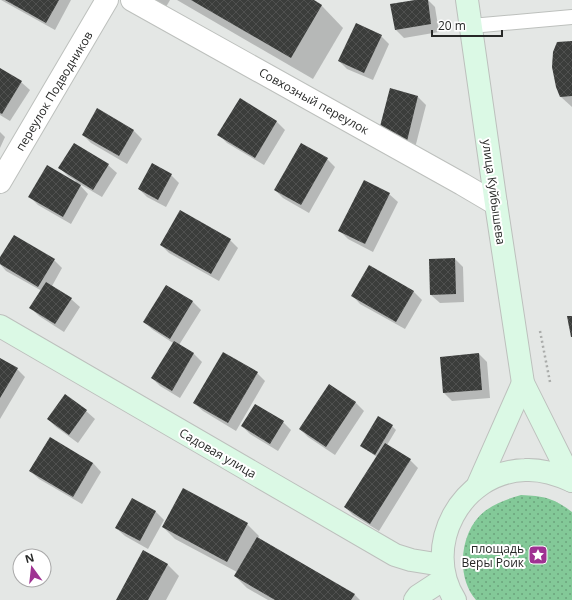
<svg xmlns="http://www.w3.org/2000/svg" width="572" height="600" viewBox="0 0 572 600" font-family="'Open Sans',sans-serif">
  <defs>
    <pattern id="grass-dots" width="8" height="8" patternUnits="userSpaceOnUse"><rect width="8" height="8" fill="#83c998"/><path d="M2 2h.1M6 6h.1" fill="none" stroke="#6ba37c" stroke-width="1.8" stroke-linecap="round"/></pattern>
    <pattern id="building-cross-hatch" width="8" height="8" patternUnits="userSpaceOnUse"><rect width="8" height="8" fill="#3b3d3b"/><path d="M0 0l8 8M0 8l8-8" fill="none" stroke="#4f504f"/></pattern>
  </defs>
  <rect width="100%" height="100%" fill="#e4e7e5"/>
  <path fill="url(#grass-dots)" d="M521 495C544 496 554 498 572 512V600H476C455 576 460 530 485 511 497 502 508 499 521 495Z"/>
  <g fill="#0003">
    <path d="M1 0H71L55 30Z"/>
    <path d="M154 0H170L166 7Z"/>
    <path d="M177 0H312L322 6 343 28 313 79Z"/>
    <path d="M421 0H428L435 7 439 32 404 38 396 30Z"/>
    <path d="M381 36 389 44 373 80 347 69 339 61Z"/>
    <path d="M572 42V107L561 97Z"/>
    <path d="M0 69 21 82 30 90 10 121 0 115Z"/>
    <path d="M391 90 418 97 426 105 415 148 388 142Z"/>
    <path d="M240 100 277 122 285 130 264 165 227 143 219 135Z"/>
    <path d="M98 110 134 131 142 139 127 164 91 143 83 135Z"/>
    <path d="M0 132 5 137 0 148Z"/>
    <path d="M327 159 335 167 309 213 283 198 275 190Z"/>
    <path d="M108 165 117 173 102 197 78 183 88 194 71 224 38 205 30 197 75 182 76 181 68 176 60 168Z"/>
    <path d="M171 175 179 183 166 207 147 197 139 189Z"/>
    <path d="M389 194 398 202 373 252 348 239 340 231Z"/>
    <path d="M230 240 238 248 219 281 169 253 161 245Z"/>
    <path d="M0 259 54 260 62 268 52 286 71 299 80 307 64 332 39 316 31 308 42 291 6 271 0 264Z"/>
    <path d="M455 259 463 267 464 302 440 303 431 295Z"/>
    <path d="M369 266 414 292 422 300 405 329 360 304 352 295Z"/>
    <path d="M166 286 193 302 201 310 179 345 194 354 202 362 180 398 160 386 152 378 173 343 153 330 144 322Z"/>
    <path d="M479 354 487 362 490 398 452 401 444 393Z"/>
    <path d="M0 361 17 369 25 377 0 419Z"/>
    <path d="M257 373 265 381 236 431 203 411 194 403Z"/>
    <path d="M329 385 356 403 364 411 335 455 308 437 300 429Z"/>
    <path d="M65 396 86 411 95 419 78 443 56 427 48 419Z"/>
    <path d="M283 422 291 430 278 451 250 434 242 426Z"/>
    <path d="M392 426 396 430 387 445 410 460 418 468 379 531 353 515 345 507 377 457 361 446Z"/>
    <path d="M50 438 93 463 101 472 82 504 39 479 30 471Z"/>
    <path d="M155 511 164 520 148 549 125 536 116 528Z"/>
    <path d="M247 524 259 536 258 538 354 594 360 600H268L247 588 235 576 237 572 175 539 163 527Z"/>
    <path d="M167 564 179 576 166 600H117Z"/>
  </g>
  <g fill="url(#building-cross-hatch)">
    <path d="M5 0H59L46 23Z"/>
    <path d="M191 0H314L322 5 291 58Z"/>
    <path d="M415 0H428L431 24 395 30 390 4Z"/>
    <path d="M356 23 382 35 364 73 338 61Z"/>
    <path d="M572 41V96L560 97 556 87 552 67 553 52 557 42Z"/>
    <path d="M0 68 22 81 2 114 0 113Z"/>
    <path d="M390 88 418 96 407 141 378 134Z"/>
    <path d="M240 98 277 121 255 158 217 135Z"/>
    <path d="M97 108 134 130 119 156 82 135Z"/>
    <path d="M74 143 109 164 93 190 58 168Z"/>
    <path d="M301 143 328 158 301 205 274 190Z"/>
    <path d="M152 163 172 174 158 200 138 189Z"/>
    <path d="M47 165 81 185 63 217 28 197Z"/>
    <path d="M364 180 390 193 365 244 338 231Z"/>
    <path d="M180 210 231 239 211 274 160 245Z"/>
    <path d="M14 235 55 259 38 287 0 264V257Z"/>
    <path d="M455 258 456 294 430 295 429 259Z"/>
    <path d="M369 265 414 291 396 322 351 296Z"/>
    <path d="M46 282 72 298 55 324 29 308Z"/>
    <path d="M166 285 193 301 170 339 143 322Z"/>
    <path d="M567 316H572V337H571Z"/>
    <path d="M174 341 194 353 172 391 151 378Z"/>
    <path d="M223 352 258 372 228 423 193 403Z"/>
    <path d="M479 353 482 390 443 393 440 357Z"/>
    <path d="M0 358 18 368 0 398Z"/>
    <path d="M329 384 356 402 326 447 299 429Z"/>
    <path d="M65 394 87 410 69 435 47 419Z"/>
    <path d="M255 404 284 421 270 444 241 426Z"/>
    <path d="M378 416 393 425 375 455 360 446Z"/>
    <path d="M50 437 93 463 73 497 29 471Z"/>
    <path d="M385 443 411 459 370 524 344 507Z"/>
    <path d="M183 488 248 523 227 562 162 527Z"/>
    <path d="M132 498 156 511 140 541 115 528Z"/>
    <path d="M257 537 355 594 351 600H275L234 576Z"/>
    <path d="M143 550 168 564 148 600H116Z"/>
  </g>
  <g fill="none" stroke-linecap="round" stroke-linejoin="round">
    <g stroke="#bdc0bd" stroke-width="16">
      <path id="lane" d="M471 26 572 17"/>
    </g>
    <g stroke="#bdc0bd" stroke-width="24">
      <g id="street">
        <path d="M132 0 462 184 496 204"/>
        <path d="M0 182 107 0"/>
      </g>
    </g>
    <g stroke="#bdc0bd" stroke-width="24">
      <g id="secondary">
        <path d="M467 0 496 204 523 383 572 481"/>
        <path d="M0 326 395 555 411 560 442 565"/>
        <path d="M477 487 523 383"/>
        <path d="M415 600 418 596 444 579"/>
        <path d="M455 600C421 546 461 472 525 470 542 469 557 474 572 481"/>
      </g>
    </g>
    <path stroke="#aaacaa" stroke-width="2.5" stroke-dasharray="2 3" stroke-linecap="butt" d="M540 331 550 382"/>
    <use href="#lane" stroke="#fff" stroke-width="14"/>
    <use href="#street" stroke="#fff" stroke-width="22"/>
    <use href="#secondary" stroke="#dbf9e5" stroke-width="22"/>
  </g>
  <defs>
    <g id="sight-square" transform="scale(1)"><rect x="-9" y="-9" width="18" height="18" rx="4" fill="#9f3292" stroke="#fff"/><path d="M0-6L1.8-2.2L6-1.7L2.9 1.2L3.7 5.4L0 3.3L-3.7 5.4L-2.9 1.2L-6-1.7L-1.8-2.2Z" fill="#fff"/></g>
  </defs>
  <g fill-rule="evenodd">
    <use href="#sight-square" x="538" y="555"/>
  </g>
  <g text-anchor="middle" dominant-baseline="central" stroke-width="4" stroke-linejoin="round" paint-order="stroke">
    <g font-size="12" fill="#272827" stroke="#fff">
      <text transform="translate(54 91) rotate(-59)">переулок Подводников</text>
      <text transform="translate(314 101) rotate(29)">Совхозный переулок</text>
      <text transform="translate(494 192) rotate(82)">улица Куйбышева</text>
      <text transform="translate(218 453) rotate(30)">Садовая улица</text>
    </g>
    <g font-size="12" fill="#272827" stroke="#fff" text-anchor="end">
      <text x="524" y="548">площадь<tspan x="524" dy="14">Веры Роик</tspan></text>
    </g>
  </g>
  <g transform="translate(32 568) rotate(345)"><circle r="19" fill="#ffffff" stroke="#a9a9a9"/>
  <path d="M0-3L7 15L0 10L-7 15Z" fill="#9f3292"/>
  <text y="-6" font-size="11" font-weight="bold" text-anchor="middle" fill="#272827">N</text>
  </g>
  <path d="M432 30v6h70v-6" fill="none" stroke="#272827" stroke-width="2"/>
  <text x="438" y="30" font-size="12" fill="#272827" stroke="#ffffff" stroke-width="3" paint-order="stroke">20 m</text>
</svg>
